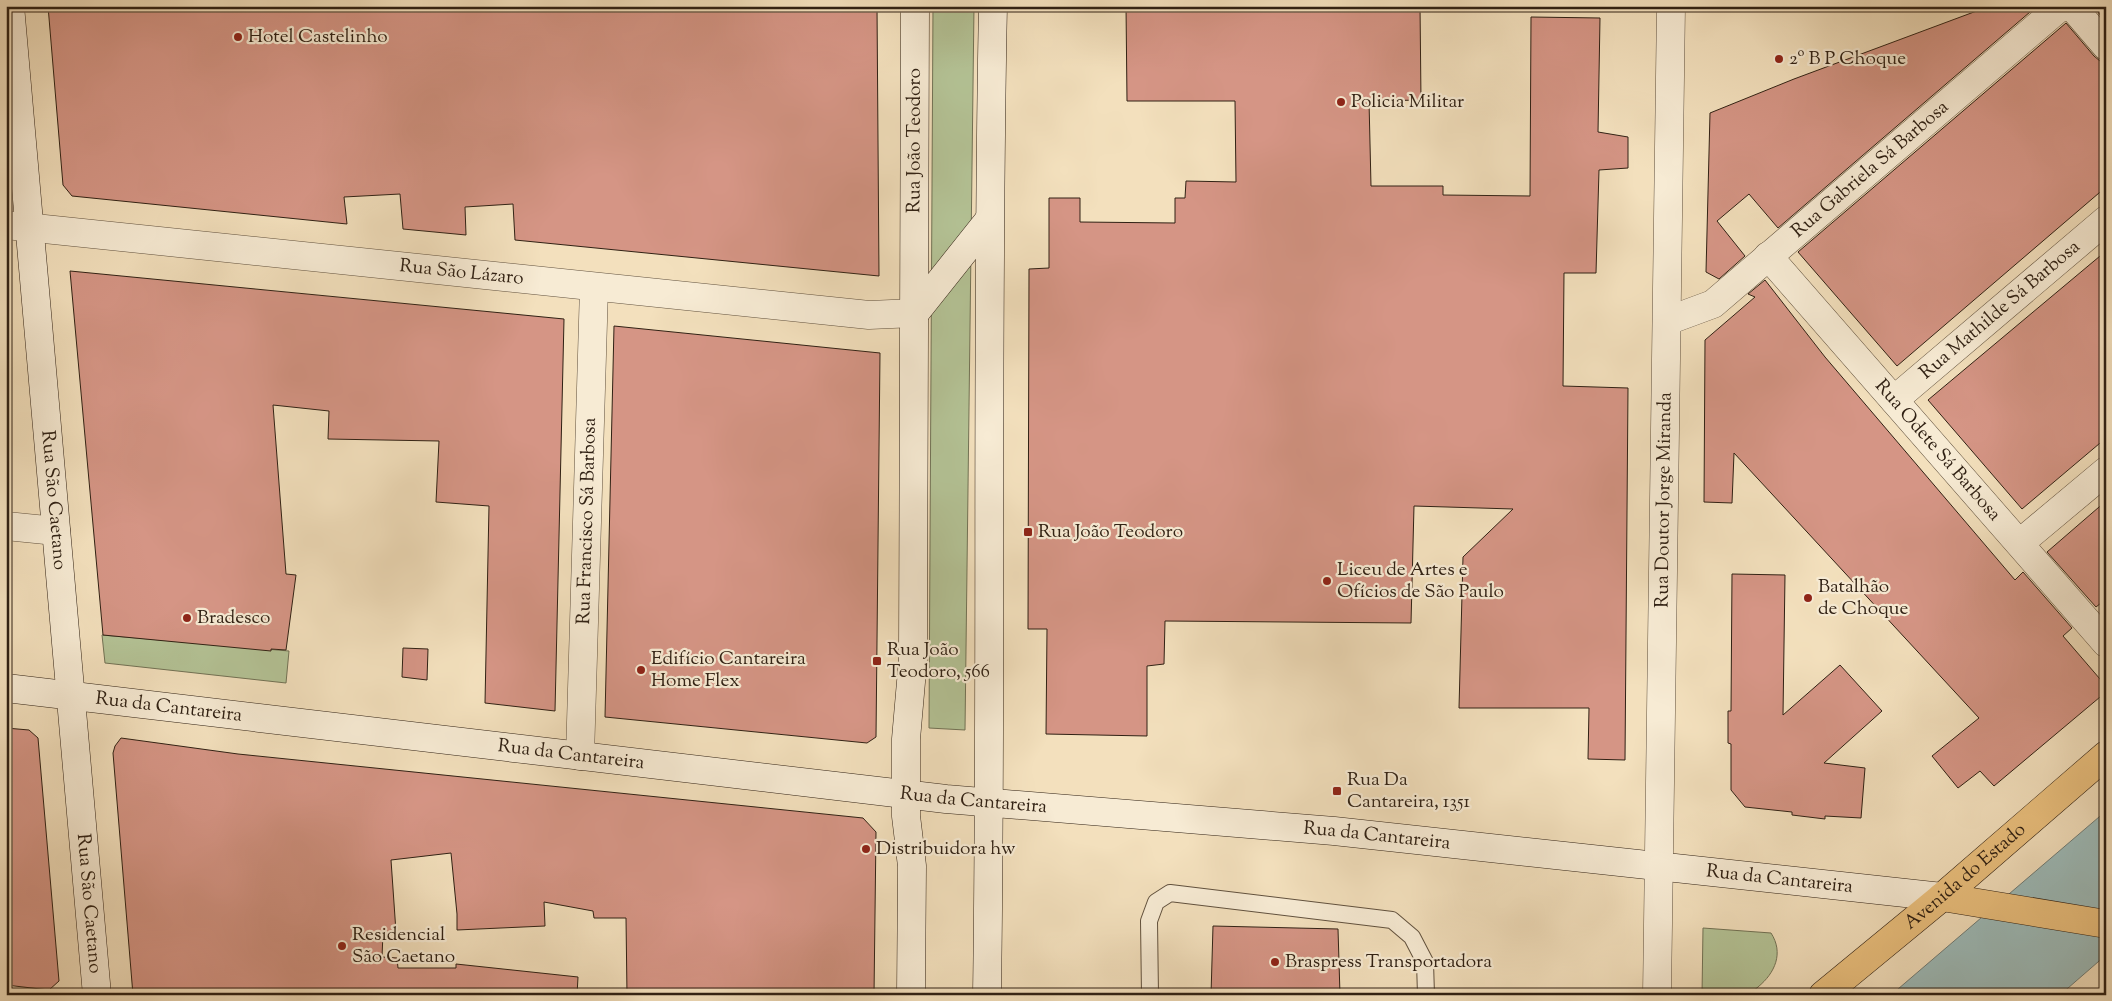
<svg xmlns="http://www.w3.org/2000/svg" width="2112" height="1001" viewBox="0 0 2112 1001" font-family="'Sorts Mill Goudy',serif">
  <rect width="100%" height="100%" fill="#f3e0bd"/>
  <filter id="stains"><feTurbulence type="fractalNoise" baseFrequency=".004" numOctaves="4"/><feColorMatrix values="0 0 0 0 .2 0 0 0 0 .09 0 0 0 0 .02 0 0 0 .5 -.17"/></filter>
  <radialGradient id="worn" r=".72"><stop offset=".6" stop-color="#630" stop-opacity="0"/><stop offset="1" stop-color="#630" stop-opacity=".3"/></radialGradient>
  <g fill="#b4c396" stroke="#727255">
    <path d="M933 6H974L965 730 929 728Z"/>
    <path d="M102 635 289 651 286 683 105 663Z"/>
    <path d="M1703 928 1771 933C1784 953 1775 973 1758 987 1755 989 1752 993 1749 994 1742 997 1711 995 1702 995Z"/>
  </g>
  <path fill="#9dbbb9" stroke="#717d77" d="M2106 811V955L2060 995H1891Z"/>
  <g fill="#d59585" stroke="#302114">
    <path d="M48 6H877L879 276 515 240 513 204 465 207 466 235 403 229 400 194 344 197 347 224 72 196 63 185Z"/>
    <path d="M1126 6H1420L1421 100 1369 101 1371 186H1443V195L1530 196 1531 17 1600 18 1598 132 1628 137V168L1599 170 1596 273H1564L1563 386 1628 388 1625 760 1588 759 1589 708H1459L1463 557 1513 509 1414 506 1411 623 1165 621 1164 664 1147 666V736L1046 734 1047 629H1028L1029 269 1049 268V198H1080V222L1175 223V198H1185L1186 181 1236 182 1235 101H1127Z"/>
    <path d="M1990 6H2037L1778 228 1749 194 1717 221 1745 256 1719 279 1706 272 1710 113 1794 79Z"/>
    <path d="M2093 6H2106V22Z"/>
    <path d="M2066 23 2094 56 2100 61H2106V187L1897 366 1798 252Z"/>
    <path d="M2106 251V438L2022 509 1928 400Z"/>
    <path d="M70 271 564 319 555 711 485 703 489 506 436 502 439 441 328 439 329 411 273 405 286 574 296 575 286 650 271 649V651L103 635Z"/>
    <path d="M1765 280 1825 357 2015 580 2023 572 2072 628 2063 636 2106 686V692L1994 786 1980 771 1958 788 1932 756 1979 718 1734 453 1732 503 1704 502 1705 340 1755 297 1748 294Z"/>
    <path d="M614 326 880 353 876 737 867 743 605 717Z"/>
    <path d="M2106 501V599L2096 607 2047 552Z"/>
    <path d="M1732 574 1785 575 1783 715 1840 665 1882 711 1824 763 1865 768 1861 818 1825 816V819L1792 815V812L1745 807 1731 790V744L1728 743V711H1731Z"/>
    <path d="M403 648 428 649 427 680 402 677Z"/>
    <path d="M6 728 29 730 38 738 59 981 49 990 6 985Z"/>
    <path d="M121 738 238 754 863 818 876 832 874 995H627L626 918H594L593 911 544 902 545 926 457 930V914L451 853 391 860 396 932 383 933 382 957 397 958 398 968H456V964L578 977 577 995H133L113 753 115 746Z"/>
    <path d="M1213 926 1338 929 1340 995H1211Z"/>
  </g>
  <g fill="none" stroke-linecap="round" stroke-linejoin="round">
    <g stroke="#61513e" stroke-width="18">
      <path id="lane" d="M1150 995 1149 921 1156 902 1170 893 1392 920 1412 937 1425 962 1426 995"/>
    </g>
    <g stroke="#61513e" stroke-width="29">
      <g id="street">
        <path id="s1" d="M6 225 869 315 915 313"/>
        <path id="s2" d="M1768 256 2106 643"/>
        <path id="s3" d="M1667 321 1713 304 2060 7H2071L2076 11 2106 46"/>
        <path id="s4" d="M1894 400 2106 220"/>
        <path d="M6 526 56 531"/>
        <path d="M2020 543 2106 471"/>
        <path id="s5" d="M580 756 594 288"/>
        <path id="s6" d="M1657 995 1671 6"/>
      </g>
    </g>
    <g stroke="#302114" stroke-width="29">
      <g id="secondary">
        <path id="s7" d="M10 6 97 995"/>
        <path d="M915 313 989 220"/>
        <path id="s8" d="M6 688 946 799 1334 831 1942 897"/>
        <path id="s9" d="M911 995 912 866 906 816V739L913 659 915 6"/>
        <path d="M987 995C992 665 986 336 993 6"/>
      </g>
    </g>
    <g stroke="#302114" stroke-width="29">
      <path id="primary" d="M1942 897 2106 924"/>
    </g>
    <g stroke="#302114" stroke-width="29">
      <g id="highway">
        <path id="s10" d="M1823 995 1942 897 2106 755"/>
      </g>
    </g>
    <use href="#lane" stroke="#f7ebd4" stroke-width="16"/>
    <use href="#street" stroke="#f7ebd4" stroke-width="28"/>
    <use href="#secondary" stroke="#f7ebd4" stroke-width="28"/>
    <use href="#primary" stroke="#eac07e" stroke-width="28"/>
    <use href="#highway" stroke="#eac07e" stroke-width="28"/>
  </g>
  <g fill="#8f2418" stroke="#f7ebd4" stroke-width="2">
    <circle cx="238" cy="37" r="5"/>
    <circle cx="1779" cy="59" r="5"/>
    <circle cx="1341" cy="102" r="5"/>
    <rect x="1023" y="527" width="10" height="10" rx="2.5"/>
    <circle cx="1327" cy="581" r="5"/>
    <circle cx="1808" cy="598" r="5"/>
    <circle cx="187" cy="618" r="5"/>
    <rect x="872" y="656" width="10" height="10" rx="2.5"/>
    <circle cx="641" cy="670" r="5"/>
    <rect x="1332" y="786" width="10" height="10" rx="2.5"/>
    <circle cx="866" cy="849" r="5"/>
    <circle cx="342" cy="946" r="5"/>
    <circle cx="1275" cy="962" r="5"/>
  </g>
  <g text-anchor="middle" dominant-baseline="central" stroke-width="4.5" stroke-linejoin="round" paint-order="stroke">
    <g font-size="19" fill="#302114" stroke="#f7ebd4" text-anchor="start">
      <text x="248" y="37">Hotel Castelinho</text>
      <text x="1789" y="59">2º B P Choque</text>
      <text x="1351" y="102">Policia Militar</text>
      <text x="1038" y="532">Rua João Teodoro</text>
      <text x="1337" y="570">Liceu de Artes e<tspan x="1337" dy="22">Ofícios de São Paulo</tspan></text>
      <text x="1818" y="587">Batalhão<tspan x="1818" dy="22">de Choque</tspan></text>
      <text x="197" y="618">Bradesco</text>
      <text x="887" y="650">Rua João<tspan x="887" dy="22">Teodoro, 566</tspan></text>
      <text x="651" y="659">Edifício Cantareira<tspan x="651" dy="22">Home Flex</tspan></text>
      <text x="1347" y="780">Rua Da<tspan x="1347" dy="22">Cantareira, 1351</tspan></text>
      <text x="876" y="849">Distribuidora hw</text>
      <text x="352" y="935">Residencial<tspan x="352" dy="22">São Caetano</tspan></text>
      <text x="1285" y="962">Braspress Transportadora</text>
    </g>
    <g font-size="19" fill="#302114" stroke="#f7ebd4">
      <text stroke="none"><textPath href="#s9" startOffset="855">Rua João Teodoro</textPath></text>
      <text stroke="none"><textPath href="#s3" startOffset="256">Rua Gabriela Sá Barbosa</textPath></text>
      <text stroke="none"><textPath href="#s1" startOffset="458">Rua São Lázaro</textPath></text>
      <text stroke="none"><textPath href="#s4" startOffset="139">Rua Mathilde Sá Barbosa</textPath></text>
      <text stroke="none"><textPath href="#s2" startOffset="258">Rua Odete Sá Barbosa</textPath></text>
      <text stroke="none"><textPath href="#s7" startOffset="496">Rua São Caetano</textPath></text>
      <text stroke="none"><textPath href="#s6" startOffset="495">Rua Doutor Jorge Miranda</textPath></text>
      <text stroke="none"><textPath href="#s5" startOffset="235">Rua Francisco Sá Barbosa</textPath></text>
      <text stroke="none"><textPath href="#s8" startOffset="164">Rua da Cantareira</textPath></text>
      <text stroke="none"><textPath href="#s8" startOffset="569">Rua da Cantareira</textPath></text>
      <text stroke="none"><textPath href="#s8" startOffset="974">Rua da Cantareira</textPath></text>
      <text stroke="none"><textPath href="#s8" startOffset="1379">Rua da Cantareira</textPath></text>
      <text stroke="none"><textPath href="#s10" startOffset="185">Avenida do Estado</textPath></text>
      <text stroke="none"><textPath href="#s8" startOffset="1784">Rua da Cantareira</textPath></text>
      <text stroke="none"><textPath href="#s7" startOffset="901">Rua São Caetano</textPath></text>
    </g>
  </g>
  <rect width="2112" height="1001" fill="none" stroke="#f3e0bd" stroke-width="25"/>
  <rect x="8" y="8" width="2097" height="986" fill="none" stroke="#302114" stroke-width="2.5"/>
  <rect x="12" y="12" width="2087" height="976" fill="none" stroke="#302114"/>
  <rect width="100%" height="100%" filter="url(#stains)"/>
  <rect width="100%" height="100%" fill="url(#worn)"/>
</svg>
